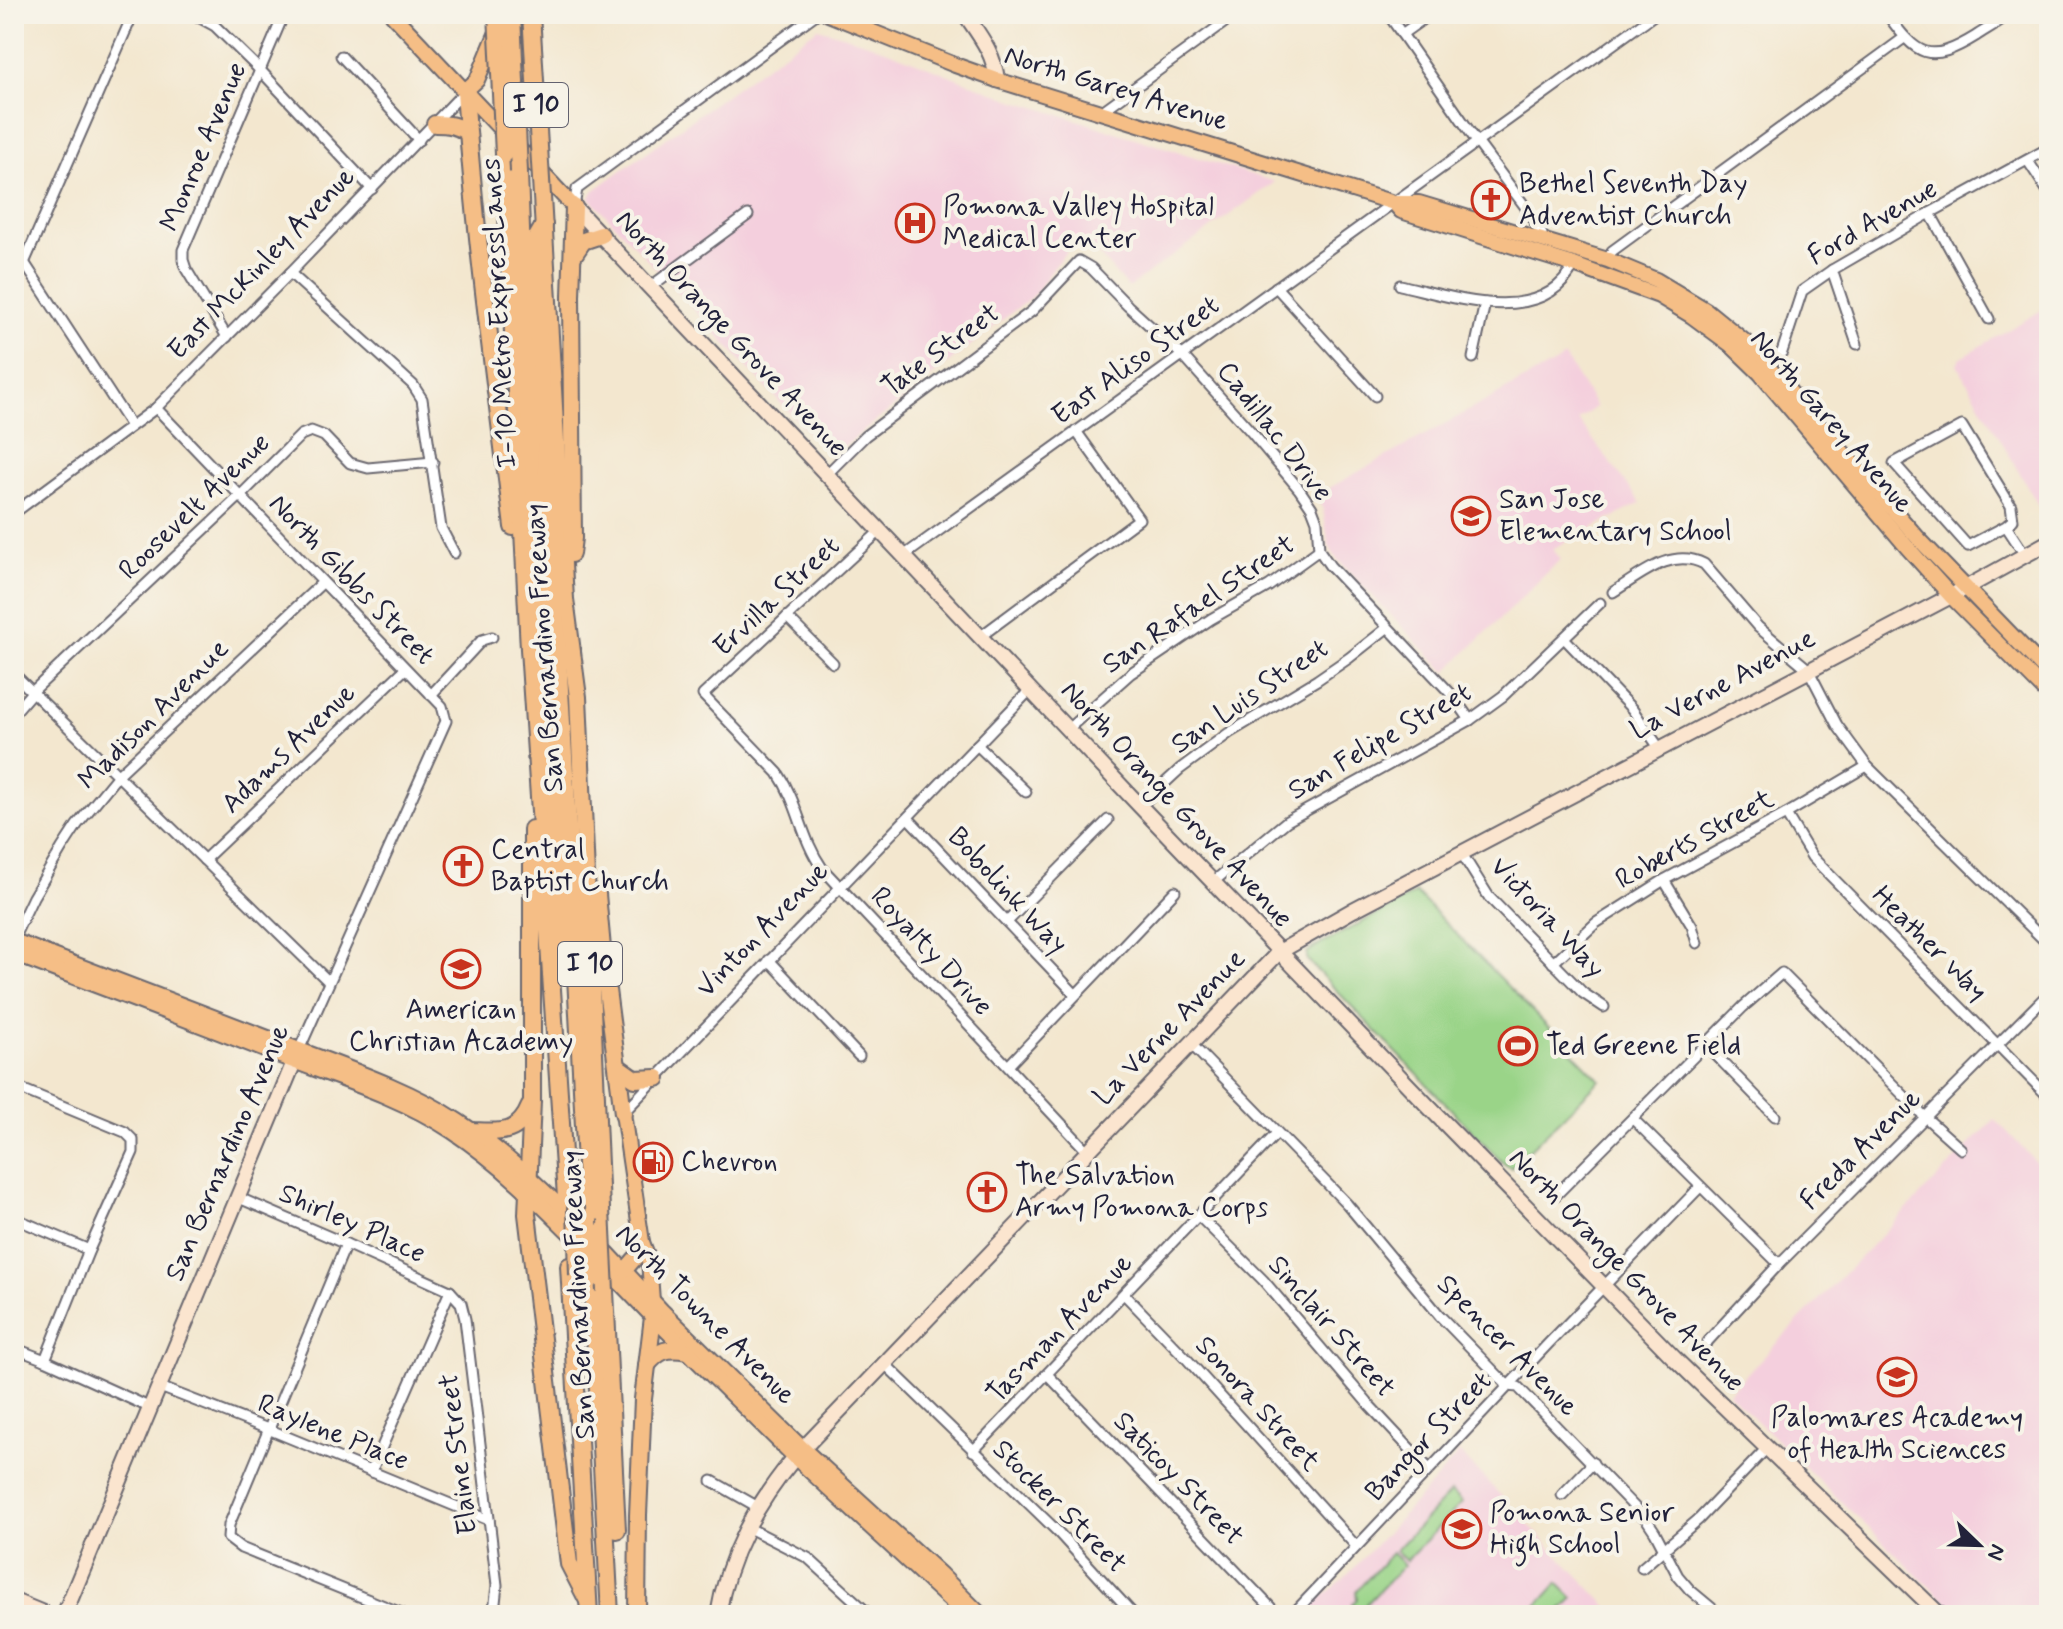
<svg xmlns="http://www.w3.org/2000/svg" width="2063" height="1629" viewBox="0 0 2063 1629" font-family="Mynerve,sans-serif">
  <rect width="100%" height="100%" fill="#f7f3e8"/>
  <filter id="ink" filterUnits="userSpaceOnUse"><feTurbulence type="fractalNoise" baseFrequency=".0125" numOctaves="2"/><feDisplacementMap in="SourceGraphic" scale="16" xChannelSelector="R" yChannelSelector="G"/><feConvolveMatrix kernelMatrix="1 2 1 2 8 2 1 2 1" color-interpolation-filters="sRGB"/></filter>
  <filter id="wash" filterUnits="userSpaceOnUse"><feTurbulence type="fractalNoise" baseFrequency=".006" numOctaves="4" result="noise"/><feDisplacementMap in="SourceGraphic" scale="32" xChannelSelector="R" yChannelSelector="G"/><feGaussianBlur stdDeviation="1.8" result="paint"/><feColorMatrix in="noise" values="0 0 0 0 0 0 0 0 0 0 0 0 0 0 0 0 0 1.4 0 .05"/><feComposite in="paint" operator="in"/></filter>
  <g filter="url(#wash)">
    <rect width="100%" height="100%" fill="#f3e7cf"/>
    <g fill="#f4cfdd">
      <path d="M818 28 865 42 1010 99 1275 182 1128 288 1096 251 1081 247 1068 250 1060 259 1035 294 831 457 590 198 593 191Z"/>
      <path d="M2049 306V524L1957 364 1960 358Z"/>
      <path d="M1565 357 1596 407 1578 420 1641 503 1552 549 1561 559 1446 672 1336 558 1329 546 1323 509 1315 496Z"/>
      <path d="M1995 1119 2049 1176V1615H1959L1728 1393Z"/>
      <path d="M1459 1452 1616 1615H1303L1314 1603 1342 1581 1439 1476Z"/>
    </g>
    <g fill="#9ad488" stroke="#5e7b62" stroke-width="2">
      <path d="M1416 893 1600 1080 1511 1168 1503 1163 1307 960V953L1310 950Z"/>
      <path d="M1451 1492 1462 1503 1406 1561 1395 1551Z"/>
      <path d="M1392 1553 1404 1565 1356 1615H1352V1604L1357 1599 1356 1591Z"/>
      <path d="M1558 1583 1573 1598 1557 1615H1544L1536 1607Z"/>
    </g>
  </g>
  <g filter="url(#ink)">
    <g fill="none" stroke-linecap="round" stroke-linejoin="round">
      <g stroke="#6b676f" stroke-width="13">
        <g id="street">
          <path d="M193 14 215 26 260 70 372 189"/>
          <path d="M1388 14 1477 142 1527 209 1542 234 1541 239"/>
          <path d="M1887 14C1917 56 1929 65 1976 36 1986 29 1999 23 2008 14"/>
          <path d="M1402 34 1430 14"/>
          <path d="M341 56 419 140"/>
          <path d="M1101 112 1236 14"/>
          <path d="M2028 161 2049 193"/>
          <path d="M574 207 577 189 816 14"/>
          <path d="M1930 213 1989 319"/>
          <path d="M14 247 131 426"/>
          <path d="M1608 260 1612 251 1904 38"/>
          <path d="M1832 270 1857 344"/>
          <path d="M290 273 413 385 422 399 441 528 454 553"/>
          <path d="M1400 285C1453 297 1542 329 1574 265"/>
          <path d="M14 286 133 14"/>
          <path d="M650 287 748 215"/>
          <path d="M1276 287 1375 396"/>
          <path d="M227 337 186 269 183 260V250L284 14"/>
          <path d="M1473 358 1485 303"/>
          <path d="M1766 368 1782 352 1802 291 1832 270 1930 213 2049 148"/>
          <path d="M156 408 442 706 446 721 299 1050"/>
          <path d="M827 474 865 436 1032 311 1079 261 1091 268 1128 306 1183 356 1253 434 1299 489 1312 508 1317 521 1319 550 1330 566 1453 696 1470 720"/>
          <path d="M14 513 156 408 290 273 465 91"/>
          <path d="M2006 526 1968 546 1894 463 1962 426 2011 506 2013 520 2006 526 2025 555"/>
          <path d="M881 530 703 695 778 773C799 804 801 838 822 868L1088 1152"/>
          <path d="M905 555 1655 14"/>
          <path d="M1613 592C1641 575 1671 547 1704 564L1758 627 1808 669 1837 725 1867 766 2049 945"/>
          <path d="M787 617 833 663"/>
          <path d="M981 636 1139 519 1076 431"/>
          <path d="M1564 638 1632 709 1660 749"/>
          <path d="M14 674 328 981"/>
          <path d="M431 695 482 640 492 637"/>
          <path d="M14 713 32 692 240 496 301 435 311 431 324 436 350 463 368 468 433 462"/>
          <path d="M1068 729 1131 673 1211 619 1269 586 1319 550"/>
          <path d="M977 745 1026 792"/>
          <path d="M1140 806 1180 769 1229 733 1317 680 1349 658 1387 628"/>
          <path d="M1786 814 1812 857 2049 1097"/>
          <path d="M908 818 1075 994"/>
          <path d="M1462 854 1489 897 1583 993 1604 1007"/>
          <path d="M204 860 405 669"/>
          <path d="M1664 880 1692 926 1697 943"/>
          <path d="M1213 882 1287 821 1470 720 1503 696 1600 603"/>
          <path d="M1007 922 1108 820"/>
          <path d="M14 937 33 897 62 848 77 825 118 775 322 583"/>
          <path d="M769 960 859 1056"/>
          <path d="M1553 963 1596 923 1664 880 1786 814 1867 766"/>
          <path d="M1190 1043 1347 1204 1440 1316 1508 1386 1518 1387 1647 1520 1655 1532 1678 1576 1690 1590 1720 1615"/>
          <path d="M1706 1045 1775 1116"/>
          <path d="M1008 1066 1175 891"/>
          <path d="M14 1086 125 1132 133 1140V1152L89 1250 45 1360"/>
          <path d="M623 1113 1031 689"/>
          <path d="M1633 1119 1779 1264"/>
          <path d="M1556 1195 1743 1007 1782 973 1925 1117 1961 1149"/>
          <path d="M237 1197 346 1244 450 1291 461 1303 465 1319 497 1585 495 1603 490 1615"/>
          <path d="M1198 1215 1263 1280 1370 1406 1429 1469"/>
          <path d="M14 1218 89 1250"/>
          <path d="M346 1244 229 1525 228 1538 241 1548 406 1615"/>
          <path d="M1124 1294 1185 1357 1356 1546"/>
          <path d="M1707 1342 1779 1264 2049 993"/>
          <path d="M14 1348 45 1360 151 1408"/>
          <path d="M884 1363 1057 1531 1134 1615"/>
          <path d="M1047 1374 1278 1615"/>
          <path d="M160 1387 268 1429 489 1520"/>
          <path d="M973 1451 1277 1133"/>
          <path d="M371 1472 450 1291"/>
          <path d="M712 1481 758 1507"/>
          <path d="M1562 1495 1593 1463"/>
          <path d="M747 1527 808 1558 870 1615"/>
          <path d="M1642 1568 1699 1519 1766 1449"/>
          <path d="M1292 1615 1548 1344 1700 1187"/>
        </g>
      </g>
      <g stroke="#6b676f" stroke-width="18">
        <g id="secondary">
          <path d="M965 14C980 36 994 53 997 80"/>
          <path d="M574 207 1140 806 1427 1105 1676 1360 1940 1615"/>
          <path d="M14 1601 48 1615"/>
          <path d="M64 1615 299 1050"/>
          <path d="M718 1615C728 1554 756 1504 795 1457L1279 952 1353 910 1951 596 2049 542"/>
        </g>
      </g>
      <g stroke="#6b676f" stroke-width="18">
        <g id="primary">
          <path d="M392 14 574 207"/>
          <path d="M828 14 955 65 997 80 1394 203H1419L1608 260 1656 280 1706 310 1749 345 1917 537 2049 674"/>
          <path d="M465 91 477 80 497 32"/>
          <path d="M1394 203 1401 211 1574 265 1659 296 1692 316 1730 344 1760 373 1907 547 1951 596 2049 695"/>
          <path d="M14 941C103 975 192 1009 281 1043 340 1066 404 1086 458 1121 504 1151 543 1190 582 1228"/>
          <path d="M14 954C103 988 192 1021 280 1056 338 1078 401 1097 452 1131 500 1163 540 1203 580 1243"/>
          <path d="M623 1113 642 1242 649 1260 652 1301"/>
          <path d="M600 1245 662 1311 803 1449 941 1575 981 1615"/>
          <path d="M598 1260 653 1317 795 1457 966 1615"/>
          <path d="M625 1270 638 1255 642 1242"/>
        </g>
      </g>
      <g stroke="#6b676f" stroke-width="20">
        <g id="highway">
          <path d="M465 91C475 237 495 382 513 527"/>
          <path d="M435 124C448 124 457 125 468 133"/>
          <path d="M504 154 529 649 566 1197"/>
          <path d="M519 172 523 286 562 969"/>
          <path d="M542 196 565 599 578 697 602 1231"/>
          <path d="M544 225 533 244 566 789 589 1220"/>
          <path d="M573 256 583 241 601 235"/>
          <path d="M571 554 573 538 571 296 574 207"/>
          <path d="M532 829V1101L527 1214 569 1564 588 1601"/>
          <path d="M597 894 603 959 623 1113"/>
          <path d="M618 1067 635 1079 657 1078"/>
          <path d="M472 1131C499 1132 518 1136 530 1106"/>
          <path d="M569 1266 589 1615"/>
          <path d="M592 1279 610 1615"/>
          <path d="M605 1291 617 1530"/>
          <path d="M647 1365C659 1350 668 1347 687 1351"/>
          <path d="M637 1615 638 1515 643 1399 653 1317"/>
        </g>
      </g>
      <use href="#street" stroke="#fff" stroke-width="9"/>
      <use href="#secondary" stroke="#fbe5cf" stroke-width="14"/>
      <use href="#primary" stroke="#f5be86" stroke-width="14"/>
      <use href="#highway" stroke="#f5be86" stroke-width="16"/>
      <g stroke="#6b676f" stroke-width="20" stroke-linecap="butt">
        <g id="highway-bridge">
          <path d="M497 14 504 154"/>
          <path d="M512 14 519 172"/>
          <path d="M531 14 542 196"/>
          <path d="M576 1206 578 1276"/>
          <path d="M589 1220 592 1279"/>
          <path d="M602 1231 605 1291"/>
        </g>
      </g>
      <use href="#highway-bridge" stroke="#f5be86" stroke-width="16"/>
    </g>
  </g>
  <defs>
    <g id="church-ring" transform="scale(2)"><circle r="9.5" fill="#f7f3e8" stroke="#c8321e" stroke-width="1.5"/><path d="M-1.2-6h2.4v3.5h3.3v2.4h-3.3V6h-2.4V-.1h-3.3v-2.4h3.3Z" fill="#c8321e"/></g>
    <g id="hospital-ring" transform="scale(2)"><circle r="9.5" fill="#f7f3e8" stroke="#c8321e" stroke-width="1.5"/><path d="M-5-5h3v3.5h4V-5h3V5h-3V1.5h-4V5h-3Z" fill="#c8321e"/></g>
    <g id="school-ring" transform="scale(2)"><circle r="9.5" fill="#f7f3e8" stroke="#c8321e" stroke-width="1.5"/><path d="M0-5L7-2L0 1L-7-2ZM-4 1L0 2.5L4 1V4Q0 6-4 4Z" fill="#c8321e"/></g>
    <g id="stadium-ring" transform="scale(2)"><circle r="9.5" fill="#f7f3e8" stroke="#c8321e" stroke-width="1.5"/><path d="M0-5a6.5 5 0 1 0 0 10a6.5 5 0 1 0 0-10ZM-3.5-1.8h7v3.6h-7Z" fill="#c8321e"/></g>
    <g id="fuel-ring" transform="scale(2)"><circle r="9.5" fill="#f7f3e8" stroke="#c8321e" stroke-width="1.5"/><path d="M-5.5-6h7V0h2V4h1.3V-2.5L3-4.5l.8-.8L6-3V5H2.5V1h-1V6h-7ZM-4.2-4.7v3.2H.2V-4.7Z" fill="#c8321e"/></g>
  </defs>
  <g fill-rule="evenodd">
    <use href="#church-ring" x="1491" y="200"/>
    <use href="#hospital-ring" x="915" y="223"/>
    <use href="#school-ring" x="1471" y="516"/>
    <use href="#church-ring" x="463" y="866"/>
    <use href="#school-ring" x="461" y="969"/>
    <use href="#stadium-ring" x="1518" y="1046"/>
    <use href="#fuel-ring" x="653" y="1162"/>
    <use href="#church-ring" x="987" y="1192"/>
    <use href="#school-ring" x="1897" y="1377"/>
    <use href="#school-ring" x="1462" y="1529"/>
  </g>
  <g text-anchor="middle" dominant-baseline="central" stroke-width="8" stroke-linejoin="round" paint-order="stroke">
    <g fill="#f7f3e8" stroke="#62616f" stroke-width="2">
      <rect x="504" y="83" width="64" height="44" rx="6"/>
      <rect x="558" y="942" width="64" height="44" rx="6"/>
    </g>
    <g font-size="26" font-weight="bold" fill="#22223b">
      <text x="536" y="105">I 10</text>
      <text x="590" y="964">I 10</text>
    </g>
    <g font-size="28" fill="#22223b" stroke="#f7f3e8">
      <text transform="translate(1116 89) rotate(17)">North Garey Avenue</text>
      <text transform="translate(204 147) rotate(-67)">Monroe Avenue</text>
      <text transform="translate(1873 223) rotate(-30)">Ford Avenue</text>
      <text transform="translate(262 264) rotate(-46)">East McKinley Avenue</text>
      <text transform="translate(500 313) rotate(-93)">I-10 Metro ExpressLanes</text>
      <text transform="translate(731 334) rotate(47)">North Orange Grove Avenue</text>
      <text transform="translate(941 351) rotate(-36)">Tate Street</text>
      <text transform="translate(1136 361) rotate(-36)">East Aliso Street</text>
      <text transform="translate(1831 422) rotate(49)">North Garey Avenue</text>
      <text transform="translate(1274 432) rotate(52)">Cadillac Drive</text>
      <text transform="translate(195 507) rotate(-44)">Roosevelt Avenue</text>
      <text transform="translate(351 580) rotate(46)">North Gibbs Street</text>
      <text transform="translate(777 597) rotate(-43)">Ervilla Street</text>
      <text transform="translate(1199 605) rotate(-34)">San Rafael Street</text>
      <text transform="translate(545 648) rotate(-94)">San Bernardino Freeway</text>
      <text transform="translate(1723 685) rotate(-28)">La Verne Avenue</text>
      <text transform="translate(1250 697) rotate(-34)">San Luis Street</text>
      <text transform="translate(154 715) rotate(-45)">Madison Avenue</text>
      <text transform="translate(1380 742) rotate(-30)">San Felipe Street</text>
      <text transform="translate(289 749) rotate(-44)">Adams Avenue</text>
      <text transform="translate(1176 805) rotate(47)">North Orange Grove Avenue</text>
      <text transform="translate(1695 840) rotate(-29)">Roberts Street</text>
      <text transform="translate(1007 891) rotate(47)">Bobolink Way</text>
      <text transform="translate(1547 918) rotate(47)">Victoria Way</text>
      <text transform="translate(763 930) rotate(-46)">Vinton Avenue</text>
      <text transform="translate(1929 944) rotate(45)">Heather Way</text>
      <text transform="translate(931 952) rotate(47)">Royalty Drive</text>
      <text transform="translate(1170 1028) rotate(-46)">La Verne Avenue</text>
      <text transform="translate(1861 1150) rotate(-45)">Freda Avenue</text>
      <text transform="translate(228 1153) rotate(-67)">San Bernardino Avenue</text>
      <text transform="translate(352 1224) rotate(24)">Shirley Place</text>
      <text transform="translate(1626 1271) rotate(46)">North Orange Grove Avenue</text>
      <text transform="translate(579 1295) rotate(-93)">San Bernardino Freeway</text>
      <text transform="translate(705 1315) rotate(45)">North Towne Avenue</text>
      <text transform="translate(1331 1327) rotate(49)">Sinclair Street</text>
      <text transform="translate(1060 1329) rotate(-46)">Tasman Avenue</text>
      <text transform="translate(1507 1346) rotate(45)">Spencer Avenue</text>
      <text transform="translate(1257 1404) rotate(48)">Sonora Street</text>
      <text transform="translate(333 1433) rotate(22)">Raylene Place</text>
      <text transform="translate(1429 1437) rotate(-46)">Bangor Street</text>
      <text transform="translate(459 1454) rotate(-97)">Elaine Street</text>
      <text transform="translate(1178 1479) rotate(46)">Saticoy Street</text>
      <text transform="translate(1059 1507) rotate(45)">Stocker Street</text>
    </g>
    <g font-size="28" fill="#22223b" stroke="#f7f3e8" text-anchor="start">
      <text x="1519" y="184">Bethel Seventh Day<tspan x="1519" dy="32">Adventist Church</tspan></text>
      <text x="943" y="207">Pomona Valley Hospital<tspan x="943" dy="32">Medical Center</tspan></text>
      <text x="1499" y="500">San Jose<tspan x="1499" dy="32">Elementary School</tspan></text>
      <text x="491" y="850">Central<tspan x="491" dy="32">Baptist Church</tspan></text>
      <text x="461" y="1010" text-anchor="middle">American<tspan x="461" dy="32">Christian Academy</tspan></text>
      <text x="1546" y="1046">Ted Greene Field</text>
      <text x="681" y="1162">Chevron</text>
      <text x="1015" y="1176">The Salvation<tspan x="1015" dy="32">Army Pomona Corps</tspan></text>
      <text x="1897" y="1418" text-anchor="middle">Palomares Academy<tspan x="1897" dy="32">of Health Sciences</tspan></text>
      <text x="1490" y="1513">Pomona Senior<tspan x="1490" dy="32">High School</tspan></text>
    </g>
  </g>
  <rect width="2063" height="1629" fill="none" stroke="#f7f3e8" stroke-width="48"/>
  <g transform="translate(1979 1545) rotate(113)" stroke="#f7f3e8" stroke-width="6" paint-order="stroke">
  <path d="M0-6L14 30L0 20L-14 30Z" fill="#22223b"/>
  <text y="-12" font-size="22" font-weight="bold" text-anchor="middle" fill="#22223b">N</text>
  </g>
</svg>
